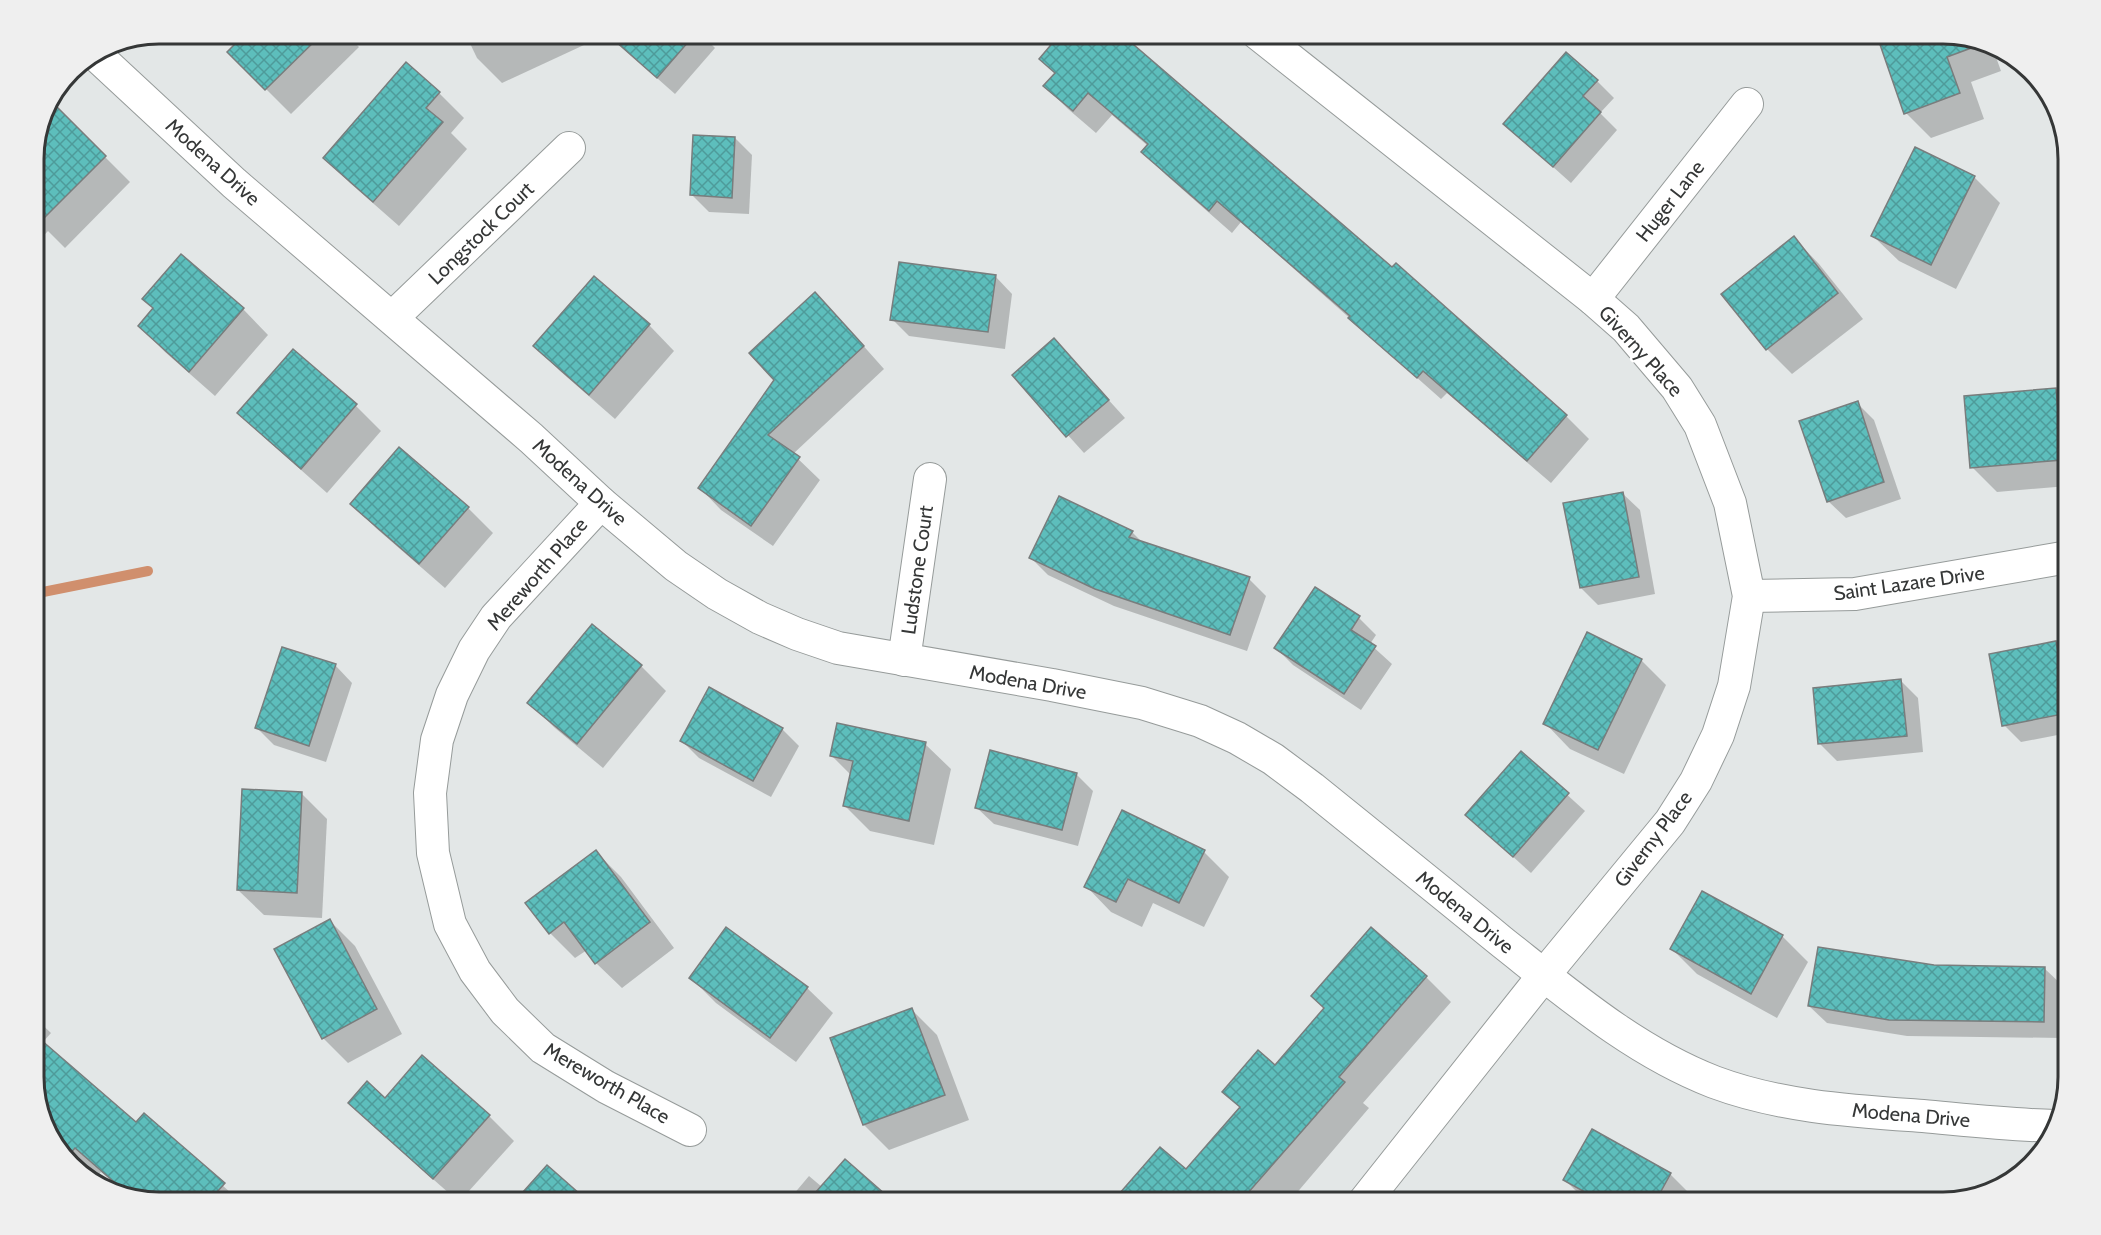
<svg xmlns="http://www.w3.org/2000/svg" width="2101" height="1235" viewBox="0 0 2101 1235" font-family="Cabin,sans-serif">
  <defs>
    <pattern id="building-cross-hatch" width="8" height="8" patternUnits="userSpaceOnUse" patternTransform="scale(1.5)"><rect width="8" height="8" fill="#5dbebc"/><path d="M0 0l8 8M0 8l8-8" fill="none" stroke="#4e9b9a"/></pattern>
  </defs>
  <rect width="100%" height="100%" fill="#e3e7e7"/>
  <g fill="#0003">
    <path d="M248 33H345L359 47 291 114 229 52Z"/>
    <path d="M465 33H579L584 45 502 83 477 58Z"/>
    <path d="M606 33H700L715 48 675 94Z"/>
    <path d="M1035 33H1117L1393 269 1396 265 1566 416 1589 439 1551 483 1447 393 1441 399 1241 222 1232 233 1166 175 1143 152 1148 146 1112 115 1096 133 1068 109 1045 86 1056 74 1041 59 1051 47Z"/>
    <path d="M1627 33H1643L1634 40Z"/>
    <path d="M1877 33H1943L1992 46 2001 71 1971 82 1984 119 1931 138 1906 113Z"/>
    <path d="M1597 81 1614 98 1600 113 1617 130 1571 183 1505 124Z"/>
    <path d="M439 93 464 118 451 133 467 149 399 226 350 183 325 158Z"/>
    <path d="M48 100 130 182 65 248 48 231 33 247V150Z"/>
    <path d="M735 138 752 155 749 214 709 212 692 195Z"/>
    <path d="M1974 177 2000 203 1956 289 1899 261 1873 236Z"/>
    <path d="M1794 238 1819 264 1863 319 1792 374 1767 349Z"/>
    <path d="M182 256 243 309 268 335 215 396 165 352 140 326 155 309Z"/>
    <path d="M995 276 1012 294 1005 349 909 336 892 319Z"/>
    <path d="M836 315 884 369 793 454 820 480 773 546 721 510 700 488Z"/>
    <path d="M649 325 674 351 615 419 560 371 535 346Z"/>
    <path d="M1054 340 1125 418 1084 453 1014 375Z"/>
    <path d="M293 351 356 406 381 431 327 493 265 438 239 413Z"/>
    <path d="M2068 389V486L1997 492 1972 467 1966 397Z"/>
    <path d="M1857 403 1874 420 1901 499 1846 518 1828 501Z"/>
    <path d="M399 449 468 508 493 533 445 588 377 529 352 504Z"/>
    <path d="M1622 493 1640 510 1655 594 1598 605 1581 588Z"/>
    <path d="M1132 532 1144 544 1249 579 1266 596 1247 651 1114 606 1048 575 1031 558Z"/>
    <path d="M1359 618 1376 635 1370 644 1392 664 1361 710 1293 665 1276 648Z"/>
    <path d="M2056 642 2068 654V733L2021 742 2004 725Z"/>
    <path d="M1641 660 1666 685 1624 774 1570 749 1545 723Z"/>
    <path d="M335 665 352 683 326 762 274 745 257 728Z"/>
    <path d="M641 666 666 691 603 768 555 728 529 703Z"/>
    <path d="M1901 681 1918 698 1923 752 1837 761 1820 744Z"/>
    <path d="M782 729 799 746 771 797 699 758 681 740Z"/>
    <path d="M925 744 951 769 934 845 870 831 845 806 851 775 831 755Z"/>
    <path d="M1521 753 1585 811 1531 873 1467 815Z"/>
    <path d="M1076 774 1093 791 1078 846 994 824 976 807Z"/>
    <path d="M301 793 327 819 322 918 264 915 238 890Z"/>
    <path d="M596 852 621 877 674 948 622 988 596 963 587 950 575 958 550 933Z"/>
    <path d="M1204 852 1229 877 1204 927 1153 903 1142 927 1111 912 1086 886Z"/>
    <path d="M1703 893 1783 937 1808 962 1777 1018 1697 974 1672 949Z"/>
    <path d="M330 921 355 946 402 1034 348 1063 323 1038Z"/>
    <path d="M727 929 807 988 833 1013 796 1062 716 1003 691 978Z"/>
    <path d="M2044 968 2062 985 2061 1038 1907 1036 1827 1023 1809 1006Z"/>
    <path d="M1426 977 1451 1002 1363 1103 1369 1108 1289 1202H1130L1186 1171 1241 1108 1224 1091 1275 1067 1326 1009Z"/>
    <path d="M912 1010 937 1035 969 1120 889 1150 864 1125Z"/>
    <path d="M33 1016 51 1033 42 1043 136 1124 144 1115 241 1202H158L126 1193 101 1172 93 1182 50 1140 33 1085Z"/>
    <path d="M386 1100 489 1116 514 1141 459 1202 375 1128 350 1103Z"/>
    <path d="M1670 1174 1687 1191 1681 1202H1606L1583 1189V1193L1600 1202H1591L1582 1197 1565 1180Z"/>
    <path d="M809 1176 822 1187 892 1202H787Z"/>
  </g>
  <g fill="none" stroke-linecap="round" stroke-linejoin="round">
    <path stroke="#d08f6d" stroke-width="10" d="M33 594 148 571"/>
  </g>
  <g fill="url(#building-cross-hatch)" stroke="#797d7d" stroke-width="1.5">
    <path d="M246 33H323L265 90 227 52Z"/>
    <path d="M606 33H696L657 78Z"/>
    <path d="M1061 33H1120L1392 267 1396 263 1567 415 1527 461 1423 371 1417 378 1348 318 1350 316 1217 201 1209 211 1141 152 1148 144 1088 93 1073 111 1043 86 1055 73 1039 59Z"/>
    <path d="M1876 33H1943L1982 44 1947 57 1960 93 1904 114Z"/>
    <path d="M1566 52 1598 80 1583 96 1601 112 1553 167 1503 124Z"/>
    <path d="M406 62 440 92 426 108 443 122 373 202 323 158Z"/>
    <path d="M49 99 106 156 33 229V150L46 103Z"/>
    <path d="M693 135 735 137 732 198 690 195Z"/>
    <path d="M1915 147 1975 176 1931 265 1871 236Z"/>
    <path d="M1794 236 1838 293 1766 350 1721 294Z"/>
    <path d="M181 254 244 308 189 372 138 326 153 308 142 299Z"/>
    <path d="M899 262 996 275 988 332 890 320Z"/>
    <path d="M594 276 650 324 589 395 533 346Z"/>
    <path d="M815 292 864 346 768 435 800 457 751 526 698 488 774 380 749 353Z"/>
    <path d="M1054 338 1109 400 1066 437 1012 375Z"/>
    <path d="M293 349 357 404 301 469 237 413Z"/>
    <path d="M2056 388 2062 460 1970 468 1964 396Z"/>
    <path d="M1858 401 1884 482 1827 502 1799 421Z"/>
    <path d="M399 447 469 507 419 564 350 504Z"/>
    <path d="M1623 492 1639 577 1580 588 1563 503Z"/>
    <path d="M1059 496 1133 531 1129 537 1250 577 1230 635 1095 589 1029 558Z"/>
    <path d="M1315 587 1360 616 1351 630 1376 646 1344 694 1274 648Z"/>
    <path d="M592 624 642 665 577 744 527 703Z"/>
    <path d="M1587 632 1642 659 1598 750 1543 724Z"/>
    <path d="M2056 641 2063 678 2068 677V713L2002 726 1989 654Z"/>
    <path d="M282 647 336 664 309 746 255 728Z"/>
    <path d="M1901 679 1907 736 1818 744 1813 688Z"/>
    <path d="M709 687 783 728 753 781 680 741Z"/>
    <path d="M837 723 926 742 909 821 843 806 853 761 830 756Z"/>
    <path d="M990 750 1077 773 1062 830 975 808Z"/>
    <path d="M1521 751 1569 793 1513 857 1465 815Z"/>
    <path d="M242 789 302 792 297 893 237 890Z"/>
    <path d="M1122 810 1205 850 1179 903 1128 879 1116 902 1084 887Z"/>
    <path d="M596 850 650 922 595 964 564 922 549 934 525 903Z"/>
    <path d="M1702 891 1783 935 1751 994 1670 949Z"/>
    <path d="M330 919 377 1009 322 1039 274 949Z"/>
    <path d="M726 927 808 987 770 1038 689 978Z"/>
    <path d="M1371 927 1427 976 1339 1077 1345 1082 1240 1202H1112L1160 1147 1186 1169 1240 1107 1222 1092 1258 1050 1275 1065 1324 1008 1311 996Z"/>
    <path d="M1818 947 1934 965 2045 967 2044 1022 1889 1020 1808 1006Z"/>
    <path d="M912 1008 945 1095 863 1125 830 1038Z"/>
    <path d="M33 1033 136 1122 144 1113 225 1183 208 1202H158L128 1194 75 1148 67 1157 50 1140 33 1085Z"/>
    <path d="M422 1055 490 1115 433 1179 348 1103 367 1081 385 1098Z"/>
    <path d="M1592 1129 1671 1173 1655 1202H1603L1563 1180Z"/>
    <path d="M845 1159 894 1202H807Z"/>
    <path d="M547 1165 589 1202H514Z"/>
  </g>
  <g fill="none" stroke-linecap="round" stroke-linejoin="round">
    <g stroke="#969b9a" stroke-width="34">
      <g id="minor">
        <path d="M1257 33 1593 299 1626 328 1677 388 1700 425 1730 503 1749 596 1734 686 1718 735 1696 781 1670 822 1544 975 1364 1202"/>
        <path d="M94 53 234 183 531 438 601 503 676 566 717 594 760 618 797 634 838 648 1052 685 1142 703 1200 721 1237 738 1273 759 1312 788C1375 839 1439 890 1502 942 1568 994 1634 1051 1714 1082 1781 1107 1852 1111 1923 1116 1967 1120 2011 1125 2055 1126"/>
        <path d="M1593 299 1747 104"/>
        <path d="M393 317 569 148"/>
        <path d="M601 503 496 617 474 650 452 695 437 740 430 793 433 853 450 924 475 971 505 1011 543 1048 606 1087 690 1130"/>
        <path d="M1749 596 1855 594 2068 557"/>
        <path d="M904 660 930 479"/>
      </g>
    </g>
    <use href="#minor" stroke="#fff" stroke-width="32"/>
  </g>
  <g text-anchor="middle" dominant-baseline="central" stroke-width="4.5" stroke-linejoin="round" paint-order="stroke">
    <g font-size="20" fill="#353737" stroke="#fff">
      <text transform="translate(213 162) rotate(42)">Modena Drive</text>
      <text transform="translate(1670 201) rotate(-52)">Huger Lane</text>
      <text transform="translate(481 233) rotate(-44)">Longstock Court</text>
      <text transform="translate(1641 351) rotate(48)">Giverny Place</text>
      <text transform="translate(580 482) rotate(42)">Modena Drive</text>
      <text transform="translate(917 570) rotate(-82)">Ludstone Court</text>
      <text transform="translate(537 574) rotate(-49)">Mereworth Place</text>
      <text transform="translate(1909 583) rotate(-8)">Saint Lazare Drive</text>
      <text transform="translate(1028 682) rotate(10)">Modena Drive</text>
      <text transform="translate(1653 839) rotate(-53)">Giverny Place</text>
      <text transform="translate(1465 912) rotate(39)">Modena Drive</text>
      <text transform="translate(607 1083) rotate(30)">Mereworth Place</text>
      <text transform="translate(1911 1115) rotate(5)">Modena Drive</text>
    </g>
  </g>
  <path d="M0 0H2101V1235H0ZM159 44H1943A115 115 0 0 1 2058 159V1077A115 115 0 0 1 1943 1192H159A115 115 0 0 1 44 1077V159A115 115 0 0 1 159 44Z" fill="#efefef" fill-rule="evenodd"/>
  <path fill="none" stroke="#353737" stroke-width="3" d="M159 44H1943A115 115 0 0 1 2058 159V1077A115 115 0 0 1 1943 1192H159A115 115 0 0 1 44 1077V159A115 115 0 0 1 159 44Z"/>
</svg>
